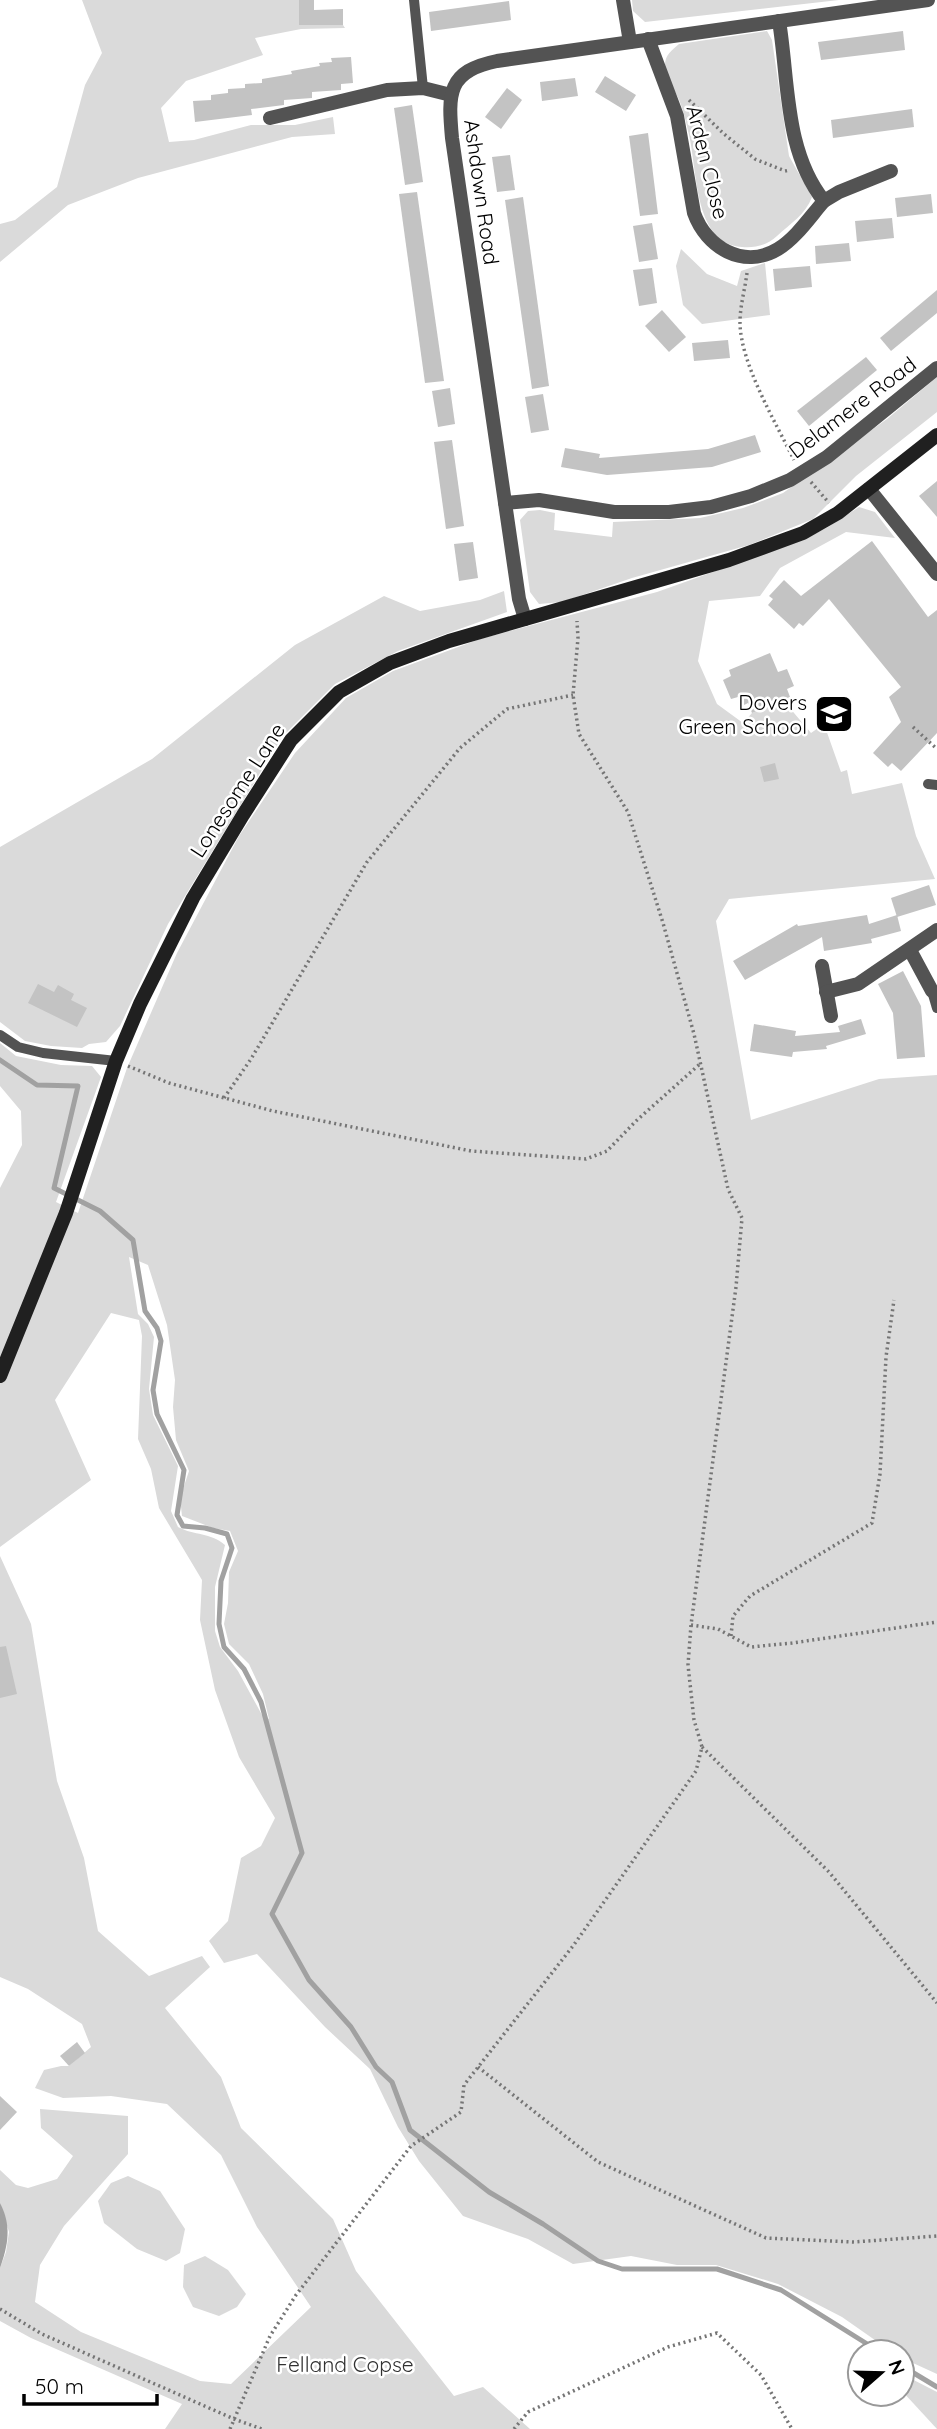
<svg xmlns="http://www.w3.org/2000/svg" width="937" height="2429" viewBox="0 0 937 2429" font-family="Quicksand,sans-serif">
  <rect width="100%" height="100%" fill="#fff"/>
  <g fill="#dadada" fill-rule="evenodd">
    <path d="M82 0H299V25H343L345 28 301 29 255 38 263 55 186 81 161 108 169 142 194 140 251 125H295L333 117 335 134 292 137 138 178 68 205 0 262V224L15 220 57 187 85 85 102 53Z"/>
    <path d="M632 0H839L645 22 633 11Z"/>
    <path d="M767 31 772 40 789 156 812 197C806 214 790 224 777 236 767 245 756 248 742 247 692 244 698 166 688 131 686 122 684 113 681 105 677 93 666 78 665 65 665 55 672 50 679 44Z"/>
    <path d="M681 249 707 274 737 286 741 271 765 263 770 315 702 324 683 305 676 266Z"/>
    <path d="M937 377V412L856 476 813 519 749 545 632 578 562 602 539 604 530 592 520 520 528 511 540 510 555 513 554 530 612 537 613 522 700 518 743 508 783 493 887 419Z"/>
    <path d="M859 507 875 512 895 538 846 532 780 568 760 596 709 601 698 661 717 704 743 723 752 713 783 700 811 733 824 724 841 772 847 770 852 794 902 783 916 836 935 879 729 899 716 921 751 1120 879 1079 937 1075V2374L902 2358V2352H892L842 2317 778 2284 716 2265H677L631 2256 573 2264 528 2239 463 2216 419 2161 398 2127 370 2069 325 2027 257 1954 224 1963 209 1941 228 1921 241 1858 261 1846 275 1818 239 1757 215 1690 200 1620 202 1580 159 1508 151 1469 138 1439 142 1336 139 1320 111 1313 55 1400 91 1480 0 1547V1188L22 1145 21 1111 0 1086V1043L16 1056 61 1065 92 1066 101 1077 56 1202 78 1213 127 1068 177 953 239 836 295 753 346 698 393 671 480 639 657 592 805 539 828 527ZM129 1257 148 1265 167 1325 175 1380 173 1407 176 1440 189 1471 180 1498 182 1516 213 1528 230 1531 238 1551 229 1572 228 1603 224 1624 229 1644 249 1664 263 1694 269 1719 262 1715 238 1671 220 1647 215 1631V1587L225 1545C210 1532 195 1536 178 1527L171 1511 178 1466 153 1415 149 1389 154 1337 148 1324 138 1314Z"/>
    <path d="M504 591 507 612 398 651 335 684 282 737 168 924 120 1026 106 1042 89 1044 82 1048 51 1046 25 1041 0 1022V847L152 759 295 645 384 596 420 611 480 600Z"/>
    <path d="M0 1556 31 1624 57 1781 84 1858 98 1931 149 1976 202 1956 210 1967 165 2008 221 2077 241 2128 333 2219 356 2271 454 2396 483 2387 530 2429H165L182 2404 31 2338 0 2321V2268L6 2252 9 2232 0 2203V2170L16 2185 28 2188 57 2179 73 2156 41 2128 40 2109 128 2116V2154L64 2226 40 2265 35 2302 81 2332 200 2381 231 2384 311 2307 257 2227 221 2155 167 2104 111 2096 63 2098 35 2088 44 2070 61 2066H69L91 2047 82 2024 28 1989 0 1977Z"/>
    <path d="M128 2176 160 2191 185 2229 180 2253 166 2261 137 2249 104 2223 98 2201 111 2183Z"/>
    <path d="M205 2256 228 2270 246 2294 237 2307 219 2316 193 2307 183 2287 184 2265Z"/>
    <path d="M902 2374 937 2392V2429L902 2391Z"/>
  </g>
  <path fill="#a1a1a1" d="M0 2203C12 2226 8 2245 0 2268Z"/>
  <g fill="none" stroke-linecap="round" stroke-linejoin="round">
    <g stroke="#a1a1a1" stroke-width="5">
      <path d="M0 1060 37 1085 78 1086 54 1188 100 1211 133 1240 145 1311 157 1328 161 1341 153 1390 157 1414 184 1470 177 1515 183 1526 205 1528 227 1534 232 1548 221 1581 219 1624 224 1647 244 1669 261 1702 302 1853 272 1914 309 1980 351 2027 376 2067 392 2082 410 2130 489 2192 543 2224 598 2261 622 2269H717L781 2290 880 2352"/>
      <path d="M902 2366 937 2387"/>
    </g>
  </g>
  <g fill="#c3c3c3">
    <path d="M299 0H314V10L343 9V25H299Z"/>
    <path d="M509 1 511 20 431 31 429 12Z"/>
    <path d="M903 31 905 50 821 60 818 42Z"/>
    <path d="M351 57 353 83 341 84V90L312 92V98L284 100V105L251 109 252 115 195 122 193 101 211 100V95L228 93V89L245 88V84L262 83V79L292 74 291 71 320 66 319 63 332 62 331 58Z"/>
    <path d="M605 76 636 95 626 111 595 92Z"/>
    <path d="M575 78 578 96 542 101 540 82Z"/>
    <path d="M507 88 522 100 501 129 485 117Z"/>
    <path d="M412 105 423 182 405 185 394 108Z"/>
    <path d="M912 109 914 127 833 138 831 120Z"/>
    <path d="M648 133 658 214 640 216 629 136Z"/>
    <path d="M510 155 515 190 497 192 492 157Z"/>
    <path d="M417 192 444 381 425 383 399 194Z"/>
    <path d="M931 194 933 213 897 217 895 198Z"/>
    <path d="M523 197 549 386 532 389 505 200Z"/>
    <path d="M892 218 894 238 857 242 855 221Z"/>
    <path d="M652 223 658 259 639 262 633 226Z"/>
    <path d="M849 243 851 261 816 264 815 246Z"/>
    <path d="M810 266 812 287 775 291 773 269Z"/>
    <path d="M652 268 657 303 639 306 633 270Z"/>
    <path d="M937 290V313L891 351 880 338Z"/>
    <path d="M662 310 686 337 669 352 645 326Z"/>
    <path d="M728 340 730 358 694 361 692 343Z"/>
    <path d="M866 357 877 370 809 426 797 411Z"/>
    <path d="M450 388 455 424 438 427 432 391Z"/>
    <path d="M543 394 549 430 531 433 525 397Z"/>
    <path d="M755 435 761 452 712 467 607 475 561 467 565 448 600 454 599 458 708 449Z"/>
    <path d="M452 440 464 526 446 529 434 442Z"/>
    <path d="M937 481V517L919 496Z"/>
    <path d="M872 541 928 617 937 610V733L901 771 892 763 888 767 873 753 901 722 889 697 901 687 829 599 803 626 799 623 794 629 768 605 773 599 769 596 784 580 801 596Z"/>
    <path d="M473 542 478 578 459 581 454 544Z"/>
    <path d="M770 653 778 672 787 669 794 686 787 689 790 697 752 713 748 703 742 706 738 697 731 699 723 680 731 676 729 670Z"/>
    <path d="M775 763 779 779 764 782 760 767Z"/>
    <path d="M929 885 936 905 897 917 891 898Z"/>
    <path d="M867 915 869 924 897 915 901 931 871 939 872 943 824 951 822 937 745 980 733 961 797 924 798 926Z"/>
    <path d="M903 971 921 1006 925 1057 897 1059 893 1013 878 984Z"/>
    <path d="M38 984 54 992 58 985 74 994 71 1000 87 1008 77 1027 28 1003Z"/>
    <path d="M861 1019 866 1034 826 1046 827 1049 793 1052 792 1057 750 1051 754 1024 796 1031 795 1036 840 1032 838 1026Z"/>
    <path d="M6 1646 17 1694 0 1698V1647Z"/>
    <path d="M77 2042 85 2053 69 2066 60 2056Z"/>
    <path d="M0 2096 17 2112 0 2130Z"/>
  </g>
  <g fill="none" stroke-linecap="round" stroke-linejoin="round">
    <g stroke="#757575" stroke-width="3.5" stroke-dasharray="2 3.5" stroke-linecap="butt">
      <path d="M689 100 724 134 755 159 785 171 790 170"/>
      <path d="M747 273C745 289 740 306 740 322 740 363 776 423 794 460"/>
      <path d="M811 482 829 503"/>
      <path d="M913 727 937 749"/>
      <path d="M128 1066 169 1083 273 1111 471 1151 586 1159 607 1151 636 1121 701 1063"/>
      <path d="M224 1098 251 1059 367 862 460 748 507 709 573 695"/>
      <path d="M691 1625 718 1629 751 1647 792 1643 937 1622"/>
      <path d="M731 1636 733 1616 750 1596 872 1523 880 1474 886 1357 894 1300"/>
      <path d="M702 1747 829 1872 937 2003"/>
      <path d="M478 2067 598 2162 766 2238 854 2242 937 2236"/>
      <path d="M0 2309 42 2334 234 2419 262 2429"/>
      <path d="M230 2429 270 2336 296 2295 411 2146 461 2112 464 2085 573 1946 696 1771 702 1747 694 1720 688 1665 691 1625 736 1287 742 1218 728 1189 694 1034 663 923 628 812 579 734 573 695 578 638 577 621"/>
      <path d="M514 2429 528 2412 668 2347 717 2333 761 2375 792 2429"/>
    </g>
    <g stroke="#535353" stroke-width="10">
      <path d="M414 0 423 88"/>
      <path d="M928 784 937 785"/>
      <path d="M932 991 937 1008"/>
      <path d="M0 1035 18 1047 43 1053 116 1061"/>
    </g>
    <g stroke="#535353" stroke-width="14">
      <path d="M623 0 630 42"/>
      <path d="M648 39 677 116 694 213C706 247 743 270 778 249 796 238 810 217 824 201 784 151 789 81 779 21"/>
      <path d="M270 118 387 90 423 88 451 95"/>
      <path d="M824 201 839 192 891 171"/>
      <path d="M869 489 937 574"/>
      <path d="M505 503 539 500 614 512H669L711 507 751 496 790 480 827 457 937 368"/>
      <path d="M525 619 519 599 452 138C448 94 447 71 497 61L928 0"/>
      <path d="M910 950 932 991"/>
      <path d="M822 966 831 1016"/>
      <path d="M826 992 858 984 937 930"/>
    </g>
    <path stroke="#202020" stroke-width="14" d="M0 1376 66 1213 116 1061 140 1004 193 898 243 815 291 740 339 692 390 663 449 641 729 560 803 533 838 513 937 435"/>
  </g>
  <defs>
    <g id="school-square" transform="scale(2.0125)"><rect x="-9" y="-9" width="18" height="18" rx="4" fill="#000" stroke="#fff"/><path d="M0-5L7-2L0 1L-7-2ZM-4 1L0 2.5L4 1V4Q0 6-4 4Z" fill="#fff"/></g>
  </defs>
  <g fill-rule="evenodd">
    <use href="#school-square" x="834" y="714"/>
  </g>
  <g text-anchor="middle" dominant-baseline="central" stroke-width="5" stroke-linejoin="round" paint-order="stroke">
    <g font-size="21" fill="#000" stroke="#fff">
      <text transform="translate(708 162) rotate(76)">Arden Close</text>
      <text transform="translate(482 192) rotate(82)">Ashdown Road</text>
      <text transform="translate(852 407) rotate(-37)">Delamere Road</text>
      <text transform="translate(237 790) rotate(-57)">Lonesome Lane</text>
    </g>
    <g font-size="21" fill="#000" stroke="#fff" text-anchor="end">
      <text x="807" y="702">Dovers<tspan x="807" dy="24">Green School</tspan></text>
    </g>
    <g font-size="21" fill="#313131" stroke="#fff">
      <text x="345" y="2364">Felland Copse</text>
    </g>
  </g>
  <g transform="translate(881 2373) rotate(70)"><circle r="33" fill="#ffffff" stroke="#999999" stroke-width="2"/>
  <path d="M0-5L12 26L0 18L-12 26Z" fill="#000000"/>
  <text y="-10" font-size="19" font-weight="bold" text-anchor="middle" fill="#000000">N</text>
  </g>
  <path d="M24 2394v10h133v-10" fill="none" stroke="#000000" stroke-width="3.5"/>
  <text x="35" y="2394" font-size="21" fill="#000000" stroke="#ffffff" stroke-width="5" paint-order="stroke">50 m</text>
</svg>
